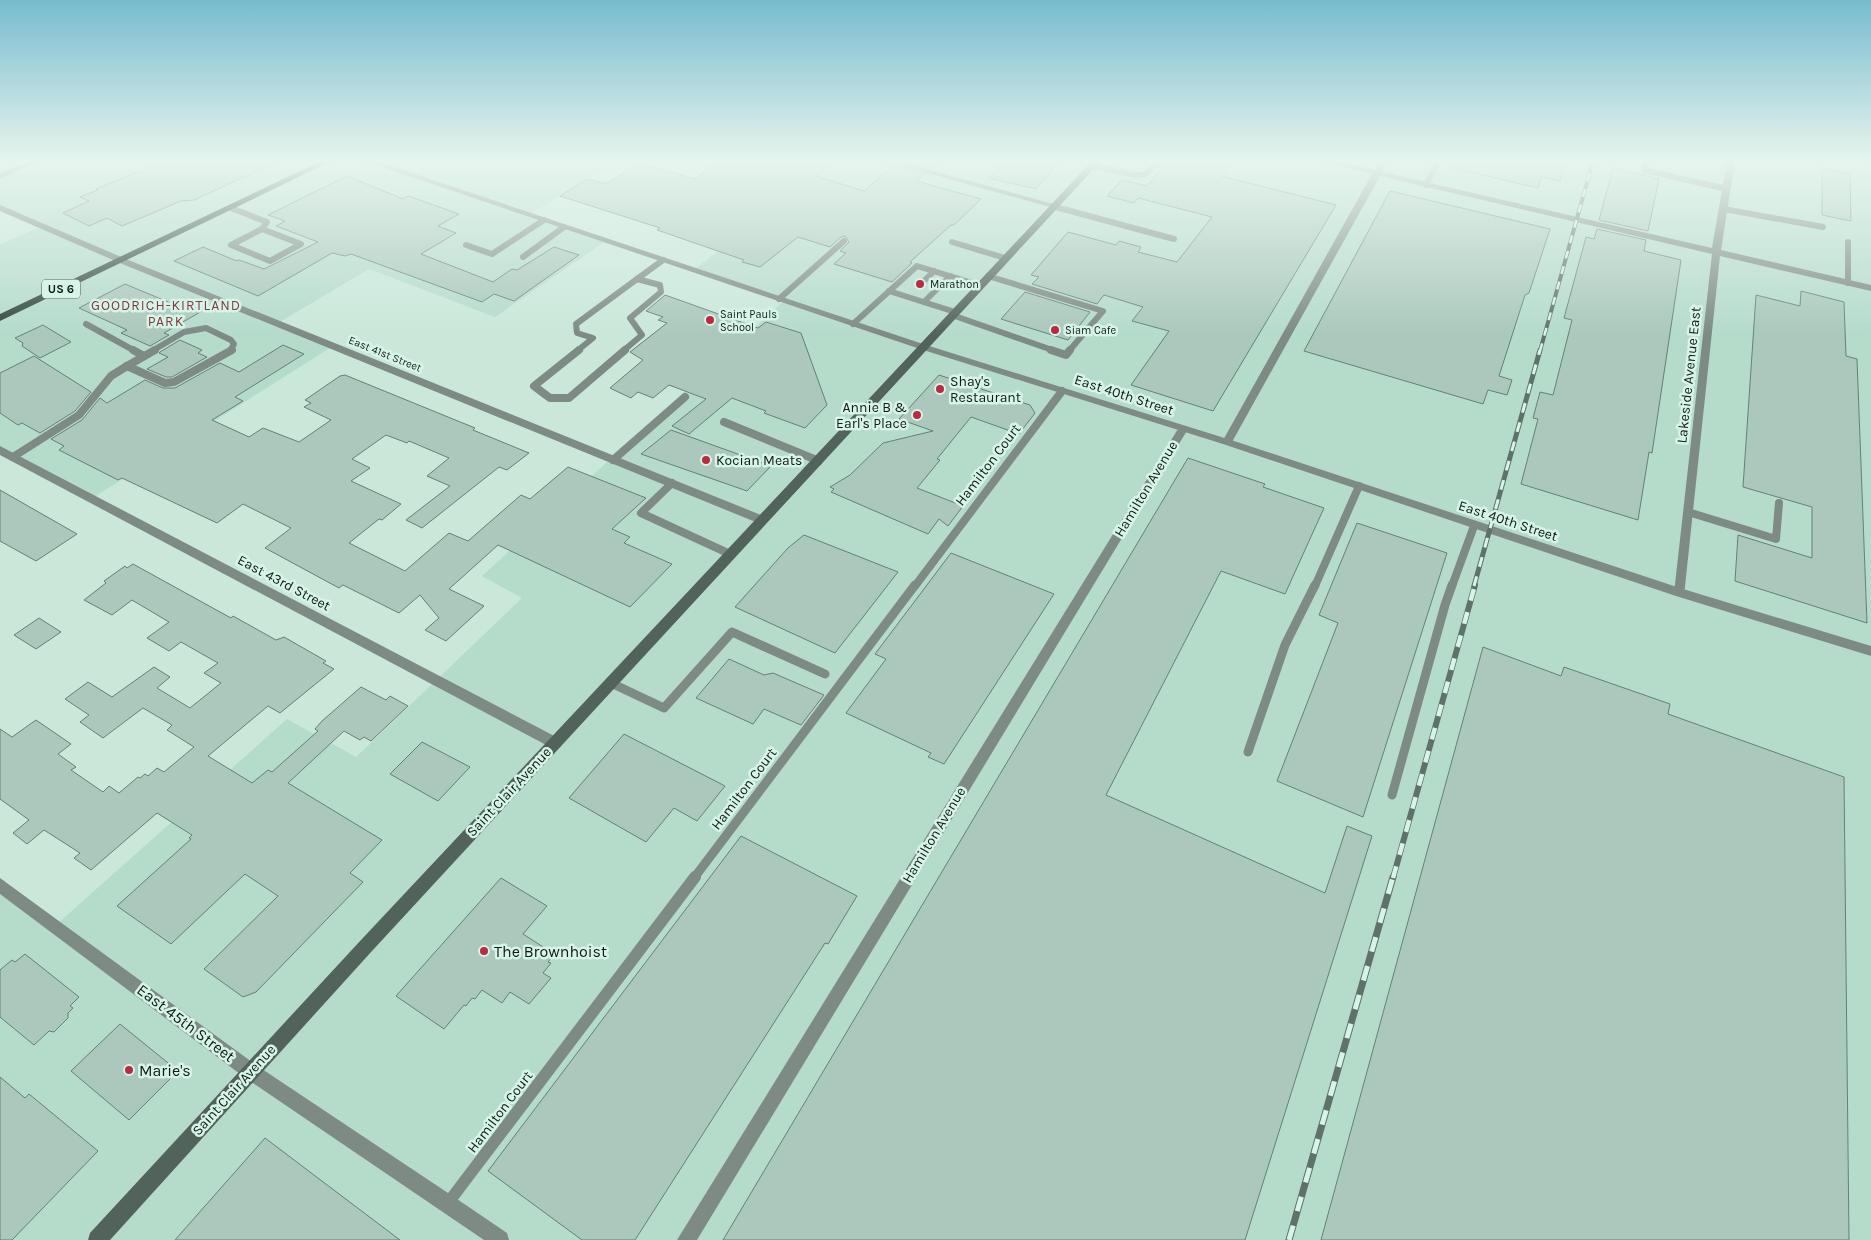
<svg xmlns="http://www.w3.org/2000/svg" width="1871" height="1240" viewBox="0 0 1871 1240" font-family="Karla,sans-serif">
  <rect width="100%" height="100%" fill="#c9e8da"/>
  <g fill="#b5dbcb">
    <path d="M0 161H615L529 215 606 241 495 317 369 269 278 323 333 346 91 499 0 450V245L41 226 0 208Z"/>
    <path d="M717 161H1871V1240H0V885L56 925 287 719 356 757 522 598 482 576 784 301 694 270 777 204 693 178Z"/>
  </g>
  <g fill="#aac8bb" stroke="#658175">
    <path d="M165 161 178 166 188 161H279L194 200 181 201 122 226 107 218 89 226 63 213 89 201 80 197 98 190 96 189Z"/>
    <path d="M719 161H808L827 168 816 176 864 191 893 166 924 174 916 181 981 199 954 225H951L910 262 912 263 892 282 834 264 846 253 840 251 849 242 845 236 841 237 830 247 798 237 760 267 742 262 744 260 657 230 660 228 560 196 588 179 606 184 639 163 695 179Z"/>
    <path d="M906 161H940L931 168Z"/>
    <path d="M1005 161H1059L1036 189 989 178Z"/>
    <path d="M1177 161H1232L1221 176 1336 205 1213 411 1131 385 1169 331 1132 321 1143 307 1104 295 1097 304 1032 284 1039 277 1031 275 1068 232 1116 245 1119 241 1141 247 1138 252 1177 262 1212 217 1138 198 1134 203 1107 196 1122 180 1147 186 1164 166Z"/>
    <path d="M1453 161H1566L1560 181 1541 177 1538 188 1452 168Z"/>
    <path d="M1613 168 1659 179 1648 231 1599 220Z"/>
    <path d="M1822 168 1850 174 1851 221 1822 215Z"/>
    <path d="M347 176 403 199 408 196 459 214 438 226 456 233 421 254 493 282 512 269 517 270 554 247 579 255 514 301 494 294 482 302 351 254 345 256 332 253 258 296 174 261 203 247 237 261 239 260 264 269 318 242 276 226 285 221 268 215Z"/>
    <path d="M1390 191 1550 229 1529 293 1525 295 1499 376 1512 380 1507 395 1488 390 1483 404 1304 351Z"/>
    <path d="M1597 229 1646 240 1644 251 1681 260 1652 453 1649 452 1638 520 1521 484 1538 419 1533 418 1540 392 1553 395 1572 320 1564 318 1586 237 1594 239Z"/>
    <path d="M125 284 173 304 178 301 202 311 164 333 169 335 150 346 121 333 127 330 79 308Z"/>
    <path d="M1801 291 1844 302 1846 356 1857 359 1867 623 1735 581 1738 535 1812 558V507L1743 487 1756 295 1800 306Z"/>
    <path d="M1025 292 1090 312 1068 340 1001 319Z"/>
    <path d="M665 295 758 328 766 322 801 333 827 405 805 428 764 413 766 411 732 398 689 434 672 426 706 399 669 385 653 398 638 392 631 398 614 390 610 388 643 360 630 352 667 323 658 320 663 317 646 311Z"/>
    <path d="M43 325 71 342 40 358 22 346 23 343 15 338Z"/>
    <path d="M180 340 202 350 198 353 207 357 172 377H166L147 369 168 357 159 353 160 352Z"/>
    <path d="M283 345 304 354 235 397 243 401 212 420 249 437 263 428 299 442 331 420 304 407 311 403 305 400 340 376 345 375 475 428 473 430 529 453 507 470 499 467 422 528 406 520 450 486 427 476 449 458 409 441 407 443 386 435 352 459 370 468 351 481 401 504 382 520 379 519 349 543 405 571 449 533 468 541 521 495 530 499 568 467 646 498 612 529 630 537 624 543 672 564 630 607 498 545 449 589 484 606 446 641 425 630 439 618 420 595 399 613 343 585 339 588 265 548 291 528 243 504 217 523 122 478 118 480 59 450 64 446 51 439 82 420 100 398 107 403 145 380 163 388H175L220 363 239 372Z"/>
    <path d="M34 356 91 392 75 411 40 433 22 423 18 425 0 413V373Z"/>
    <path d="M939 375 1030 405 1035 413 1019 434 971 417 937 459 940 460 917 488 963 506 948 526 939 519 928 534 831 492 834 489 830 487 850 475 883 443 933 431 899 419Z"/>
    <path d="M671 430 771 466 747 491 641 454Z"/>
    <path d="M1188 458 1265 484 1263 487 1324 508 1285 594 1221 571 1106 795 1325 893 1347 826 1372 836 1245 1240H723Z"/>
    <path d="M0 490 77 534 36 561 0 541Z"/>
    <path d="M1357 523 1447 553 1363 817 1277 781 1338 623 1319 615Z"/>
    <path d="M804 535 898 572 835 653 735 607 788 548Z"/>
    <path d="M951 553 1054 594 944 764 928 757 931 753 846 713 886 659 875 654Z"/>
    <path d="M133 564 231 618 233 616 276 640 284 637 326 661 323 663 334 669 280 713 268 706 208 756 252 783 268 770 272 772 318 731 315 729 322 721 361 687 386 700 390 696 408 706 371 741 364 737 360 740 344 731 288 783 382 840 350 873 363 882 256 992 243 997 204 969 278 896 245 874 171 944 117 906 191 839 189 838 192 835 157 813 91 870 74 858 80 853 44 830 27 844 13 833 29 820 0 799V729L12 737 36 720 71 744 58 754 76 767 71 770 103 792 109 786 119 793 138 777 140 778 145 774 148 776 157 768 164 772 194 747 167 730 172 725 143 708 103 738 80 722 89 715 65 699 88 682 112 697 154 667 170 677 157 688 190 708 221 683 204 673 218 663 181 642 169 651 147 638 169 622 132 600 112 615 84 600 106 583 104 581 125 566 127 568Z"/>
    <path d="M39 618 61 632 36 649 14 635Z"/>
    <path d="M1483 647 1561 676 1564 667 1670 704 1668 714 1844 777 1849 1240H1321Z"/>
    <path d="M729 659 764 675 773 673 824 695 801 725 764 709 753 724 696 698Z"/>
    <path d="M624 734 725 786 697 821 674 808 646 842 569 798Z"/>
    <path d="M422 742 470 767 438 801 390 774Z"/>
    <path d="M741 836 857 896 828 944 825 943 635 1240H582L488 1171Z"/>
    <path d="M501 878 547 906 523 934 554 954 548 962 551 963 543 973 551 978 529 1004 510 992 502 1003 482 990 475 999 472 998 466 1006 464 1005 444 1029 396 996Z"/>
    <path d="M25 954 79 997 70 1006 73 1008 68 1013V1018L54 1032 49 1031 34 1045 0 1017V970L12 960 15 962Z"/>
    <path d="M120 1024 178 1071 129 1120 71 1071Z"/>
    <path d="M0 1077 25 1098 29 1094 98 1151 12 1240H0Z"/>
    <path d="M265 1138 400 1240H175Z"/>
  </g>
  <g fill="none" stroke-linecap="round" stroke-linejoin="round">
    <g stroke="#7e8b85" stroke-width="6">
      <path d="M1646 161 1644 170 1727 189"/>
      <path d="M1092 166 1136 175 1145 174 1161 161"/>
      <path d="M1426 185 1438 161"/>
      <path d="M1052 206 1174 239"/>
      <path d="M231 208 267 222 262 229"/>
      <path d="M1724 209 1823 227"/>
      <path d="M262 229 301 244 270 261 231 245Z"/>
      <path d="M952 242 1005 258"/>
      <path d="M1848 242V283"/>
      <path d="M466 245 492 254 544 220"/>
      <path d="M523 257 564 227"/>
      <path d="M988 276 1103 311 1069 351"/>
      <path d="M637 279 663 260"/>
      <path d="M925 280 934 271"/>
      <path d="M889 291 955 312"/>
      <path d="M779 299 844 241"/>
      <path d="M924 302 950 276"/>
      <path d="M952 315 1055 351"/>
      <path d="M86 324 135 351"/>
      <path d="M853 324 917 266 979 285"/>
      <path d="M152 351 184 332 206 328 231 340 234 344 230 351"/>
      <path d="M577 351 593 338 577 333 576 324 637 279"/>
      <path d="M623 351 642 335 630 318 661 292 660 285 637 279"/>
    </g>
    <g stroke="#7e8b85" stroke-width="8">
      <path d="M133 350 144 356"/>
      <path d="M579 350 534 386 550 398H569L625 350"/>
      <path d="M1051 350 1066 355 1070 350"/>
      <path d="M127 366 165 383 174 382 232 350"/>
      <path d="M127 366 155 350"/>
      <path d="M724 422 819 461"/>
      <path d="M13 457 79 415 111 376 127 366"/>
      <path d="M613 460 685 397"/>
      <path d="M672 483 641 513 730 554"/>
      <path d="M1688 512 1776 539 1779 503"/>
      <path d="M915 586 1062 391"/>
      <path d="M1315 586 1359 486"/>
      <path d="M1452 586 1474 526"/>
    </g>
    <g stroke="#7e8b85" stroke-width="9">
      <path d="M611 683 664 708 732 632 825 674"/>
      <path d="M1248 752 1285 645 1315 585"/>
      <path d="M1392 795 1445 605 1452 585"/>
      <path d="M694 878 915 585"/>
    </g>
    <path stroke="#7e8b85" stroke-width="12" d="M448 1203 695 877"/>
    <g fill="#7e8b85" fill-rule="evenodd">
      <path d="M29 161H40L0 179V174Z"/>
      <path d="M884 161H898L1057 205 1050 207Z"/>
      <path d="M1321 161H1336L1375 170 1380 161H1388L1382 172 1712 248 1727 161H1735L1721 250 1871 285V291L1720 256 1684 596H1676L1674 593 1712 254 1380 176 1232 442 1231 444H1223L1222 442 1372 174Z"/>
      <path d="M0 205 126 259 766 517 768 520 766 523H758L120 263 0 211Z"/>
      <path d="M1183 426 1188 429 697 1240H677L1178 429Z"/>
      <path d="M0 446 560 739 562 743 560 747 555 749 550 747 0 455Z"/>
      <path d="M0 878 256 1065 454 1197 507 1233 509 1240H484L244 1077 0 894Z"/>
    </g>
    <path fill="#7e8b85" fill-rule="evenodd" d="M364 161H376L926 345 1231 440 1683 589 1871 646V656L1676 596 1223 444 920 349Z"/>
    <path fill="#51635b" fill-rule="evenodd" d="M1092 161H1101L372 951 110 1240H88L90 1233 361 940Z"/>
    <path fill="#31473e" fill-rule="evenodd" d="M321 161H332L0 321V314Z"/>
    <g stroke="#5f726a" stroke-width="4">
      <path id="rail-far3" d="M1540 351 1593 161"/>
    </g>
    <g stroke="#5f726a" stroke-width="5">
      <path id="rail-far2" d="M1474 586 1540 350"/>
    </g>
    <g stroke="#5f726a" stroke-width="6">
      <path id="rail-far1" d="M1393 878 1475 585"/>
    </g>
    <g stroke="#5f726a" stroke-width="7">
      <path id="rail" d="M1289 1240 1393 877"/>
    </g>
    <use href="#rail-far3" stroke="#d6f5e8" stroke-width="2.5" stroke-dasharray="8" stroke-linecap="butt"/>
    <use href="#rail-far2" stroke="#d6f5e8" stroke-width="3" stroke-dasharray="10" stroke-linecap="butt"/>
    <use href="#rail-far1" stroke="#d6f5e8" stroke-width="4.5" stroke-dasharray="12" stroke-linecap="butt"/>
    <use href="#rail" stroke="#d6f5e8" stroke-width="5" stroke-dasharray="15" stroke-linecap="butt"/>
  </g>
  <linearGradient id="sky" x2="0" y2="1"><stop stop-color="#77bcce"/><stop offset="0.48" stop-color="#e7f5ee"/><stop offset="1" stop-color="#e7f5ee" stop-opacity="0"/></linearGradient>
  <rect width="1871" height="335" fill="url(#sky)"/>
  <g fill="#bb2a41" stroke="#d6f5e8" stroke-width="2">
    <circle cx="920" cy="284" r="5"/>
    <circle cx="710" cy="320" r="5"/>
    <circle cx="1055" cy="330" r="5"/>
    <circle cx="940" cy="389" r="5"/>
    <circle cx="917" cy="415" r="5"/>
    <circle cx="706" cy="460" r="5"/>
    <circle cx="484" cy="951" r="5"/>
    <circle cx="129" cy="1070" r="5"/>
  </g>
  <g text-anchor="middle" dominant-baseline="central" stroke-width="5" stroke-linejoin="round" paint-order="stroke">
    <g font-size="11" fill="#101b17" stroke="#d6f5e8" text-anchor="start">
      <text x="930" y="284">Marathon</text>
      <text x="720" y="314">Saint Pauls<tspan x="720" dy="13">School</tspan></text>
      <text x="1065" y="330">Siam Cafe</text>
    </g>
    <g font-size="11" fill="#101b17" stroke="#d6f5e8">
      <text transform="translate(385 354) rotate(22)">East 41st Street</text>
    </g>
    <rect fill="#d6f5e8" stroke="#4b5c56" stroke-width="1" x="42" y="279.5" width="38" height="19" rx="4"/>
    <g font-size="12" font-weight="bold" fill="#101b17">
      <text x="61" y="289">US 6</text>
    </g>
    <g font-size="14" letter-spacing="1" fill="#843b40" stroke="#d6f5e8">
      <text x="166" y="305">GOODRICH-KIRTLAND<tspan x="166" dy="16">PARK</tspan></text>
    </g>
    <g font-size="14" fill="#101b17" stroke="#d6f5e8">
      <text transform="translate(1689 375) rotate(-84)">Lakeside Avenue East</text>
      <text transform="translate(1124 395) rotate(18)">East 40th Street</text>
      <text transform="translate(988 465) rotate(-53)">Hamilton Court</text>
      <text transform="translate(1146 489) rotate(-59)">Hamilton Avenue</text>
      <text transform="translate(1508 521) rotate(18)">East 40th Street</text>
      <text transform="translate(284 583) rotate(28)">East 43rd Street</text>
      <text transform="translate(744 789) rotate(-53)">Hamilton Court</text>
      <text transform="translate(509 792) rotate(-47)">Saint Clair Avenue</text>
      <text transform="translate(934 835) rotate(-59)">Hamilton Avenue</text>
      <text transform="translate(234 1090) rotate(-48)">Saint Clair Avenue</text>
      <text transform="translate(500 1112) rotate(-53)">Hamilton Court</text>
    </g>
    <g font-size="14" fill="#101b17" stroke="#d6f5e8" text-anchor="start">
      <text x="950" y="381">Shay's<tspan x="950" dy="16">Restaurant</tspan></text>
      <text x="907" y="407" text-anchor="end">Annie B &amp;<tspan x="907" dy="16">Earl's Place</tspan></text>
      <text x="716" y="460">Kocian Meats</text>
    </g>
    <g font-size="16" fill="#101b17" stroke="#d6f5e8" text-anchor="start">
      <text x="494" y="951">The Brownhoist</text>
      <text x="139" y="1070">Marie's</text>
    </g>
    <g font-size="16" fill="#101b17" stroke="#d6f5e8">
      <text transform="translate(186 1023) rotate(37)">East 45th Street</text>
    </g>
  </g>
</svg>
